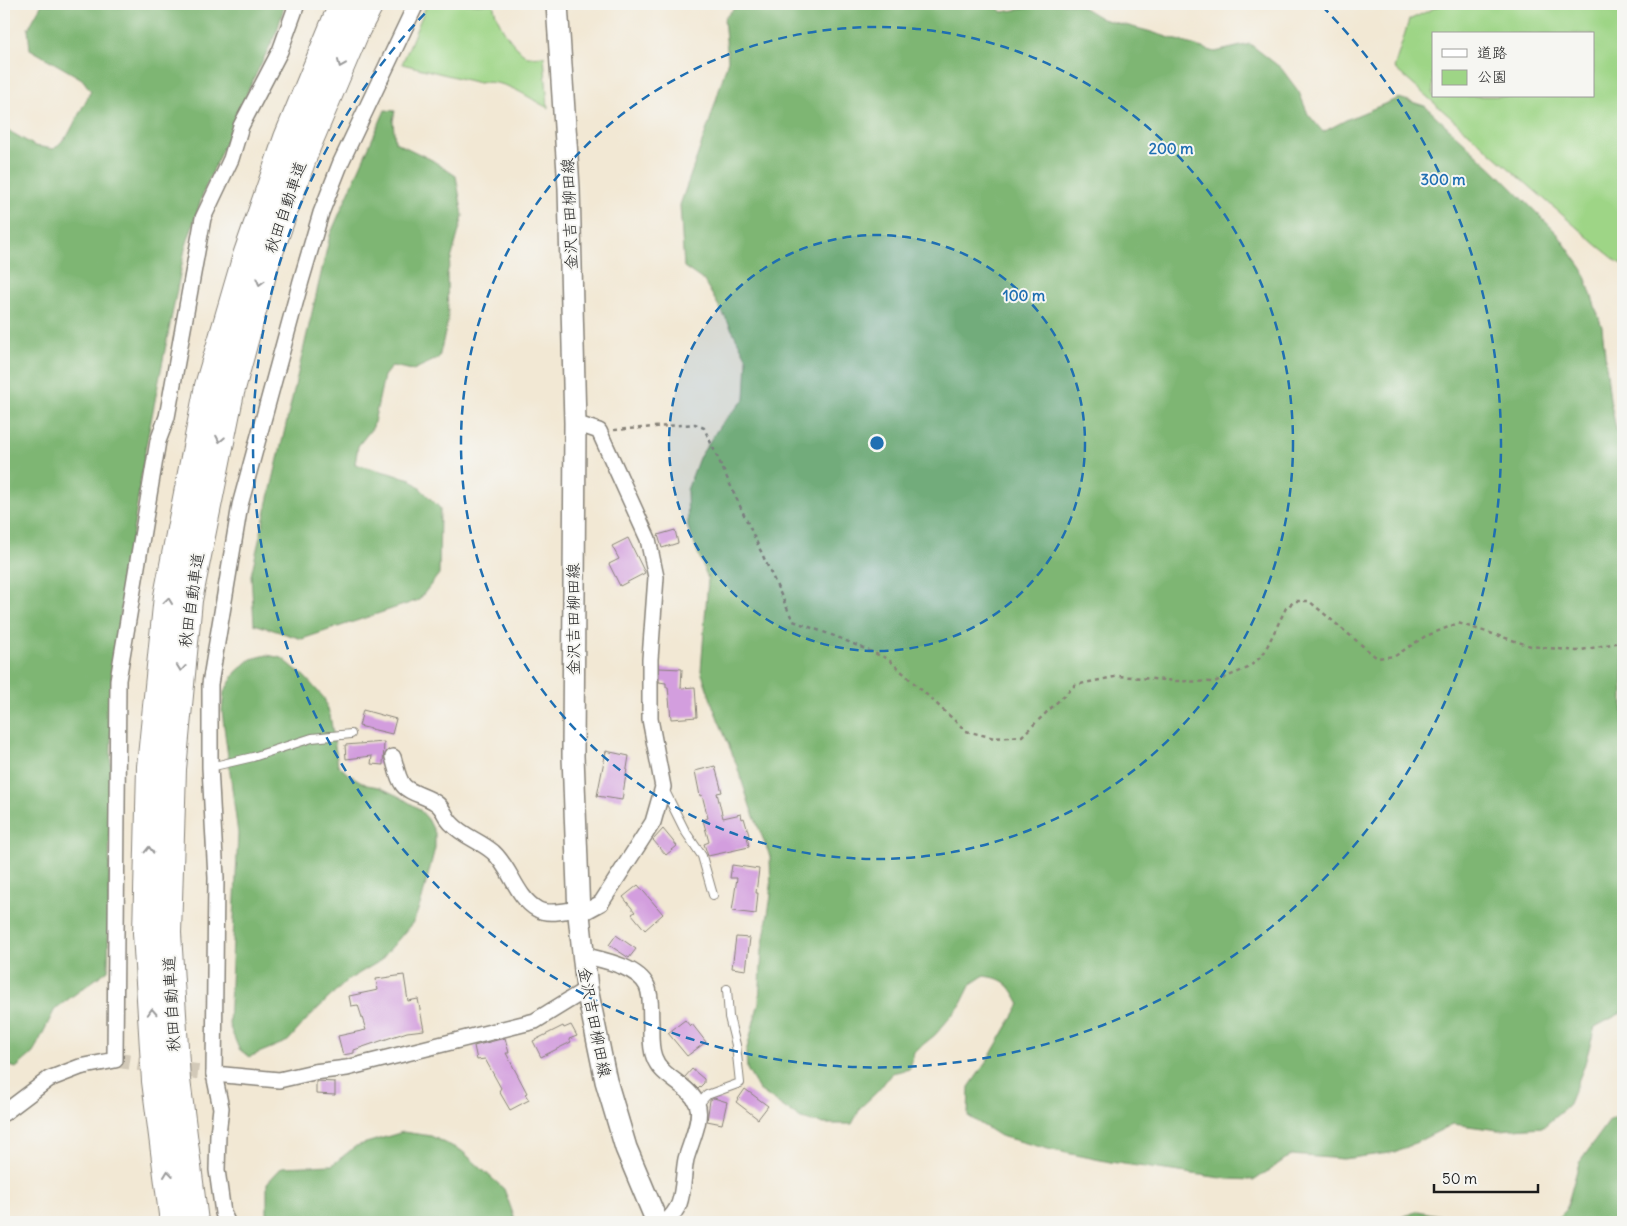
<svg xmlns="http://www.w3.org/2000/svg" width="1627" height="1226" viewBox="0 0 1627 1226" font-family="Delius,'Klee One',sans-serif">
  <rect width="100%" height="100%" fill="#f6f6f2"/>
  <filter id="ink" filterUnits="userSpaceOnUse"><feTurbulence type="fractalNoise" baseFrequency=".02" numOctaves="2"/><feDisplacementMap in="SourceGraphic" scale="10" xChannelSelector="R" yChannelSelector="G"/><feConvolveMatrix kernelMatrix="1 2 1 2 8 2 1 2 1" color-interpolation-filters="sRGB"/></filter>
  <filter id="wash" filterUnits="userSpaceOnUse"><feTurbulence type="fractalNoise" baseFrequency=".0096" numOctaves="4" result="noise"/><feDisplacementMap in="SourceGraphic" scale="20" xChannelSelector="R" yChannelSelector="G"/><feGaussianBlur stdDeviation="1.12" result="paint"/><feColorMatrix in="noise" values="0 0 0 0 0 0 0 0 0 0 0 0 0 0 0 0 0 1.4 0 .05"/><feComposite in="paint" operator="in"/></filter>
  <g filter="url(#wash)">
    <rect width="100%" height="100%" fill="#f2e8d4"/>
    <g fill="#9ed586" stroke="#5d7851" fill-rule="evenodd">
      <path d="M427 4H493C498 25 510 44 528 57L544 56 548 108C527 97 504 78 479 83L402 64Z"/>
      <path d="M1443 4H1623V266L1598 246 1394 68 1409 20ZM1433 34H1593V96H1433Z"/>
    </g>
    <g fill="#7eb673" stroke="#4d6948">
      <path d="M42 4H285L277 31 249 89 204 191 185 249 146 446 112 671 108 970 55 1009 33 1053 16 1068 4 1064V128L35 146 54 149 68 135 91 91 82 79 30 49 28 29Z"/>
      <path d="M738 4H993L1002 12 1028 8 1042 4H1077L1102 19 1148 31 1215 52 1250 44 1281 68 1299 92 1308 114 1323 132 1348 119 1399 98 1425 106 1497 173 1557 233 1583 270 1602 327 1610 400 1623 461V1012L1595 1027 1584 1067 1568 1106 1543 1127 1498 1130 1453 1124 1397 1152 1343 1159 1291 1155 1255 1180 1228 1179 1110 1162 1052 1150 1000 1136 968 1116 969 1087 987 1061 1020 1004C1010 985 1005 978 983 976L971 984 960 1006 935 1035 914 1052 910 1069 892 1073 878 1091 861 1107 852 1124H824L801 1119 759 1090 747 1069 746 1052 759 1002 762 950 771 896 770 856 751 809 736 763 714 709 701 671 708 579 688 527 687 490 699 458 721 424 745 399 747 359 728 322 704 281 684 267 680 205 711 117 728 60 724 19Z"/>
      <path d="M385 110 395 111 393 121 395 142 432 160 456 176 463 216 447 274 448 320 439 358 413 370 392 366 384 376 373 427 358 446 355 464 411 479 440 508 439 574 419 600 302 639 254 624 251 575 330 235Z"/>
      <path d="M267 655 282 658 305 677 324 698 330 715 338 765 348 774 367 785 379 787 400 797 418 808 428 819 435 833V848L422 899 414 921 380 961 348 980 310 1016 288 1041 249 1057 239 1049 229 1025 238 834 222 711 224 692 236 672 251 659Z"/>
      <path d="M1623 1113V1222H1554L1566 1210 1579 1163 1610 1120Z"/>
      <path d="M403 1132 431 1136 462 1151 504 1189 516 1222H267V1183L282 1167 332 1165 356 1146Z"/>
      <path d="M1418 1211 1474 1222H1475H1389Z"/>
    </g>
    <g id="blocks">
      <g fill="#d39ede">
        <path d="M675 530 678 543 662 548 658 535Z"/>
        <path d="M628 538 645 573 620 586 609 564 619 559 612 546Z"/>
        <path d="M659 668 682 669 681 688 695 687 697 717 671 719 668 687H666V683L659 682Z"/>
        <path d="M363 710 396 719 392 734 359 726Z"/>
        <path d="M384 742 383 765 371 764 372 756 346 759 345 745Z"/>
        <path d="M606 751 629 756 622 800 597 796Z"/>
        <path d="M715 766 722 792 717 793 723 818 741 814 742 819 744 818 749 835 747 836 749 847 708 856 704 844 709 842 703 820 708 818 702 795 700 796 695 771Z"/>
        <path d="M663 829 677 846 666 855 653 840Z"/>
        <path d="M732 865 759 869 756 893H758L756 914 732 911 737 878H730Z"/>
        <path d="M638 885 663 914 645 930 632 914 635 912 623 897Z"/>
        <path d="M616 935 636 949 629 958 609 945Z"/>
        <path d="M736 937 750 938 746 970 732 968Z"/>
        <path d="M404 975 408 1001 418 999 424 1030 407 1032 354 1050V1053L343 1055 338 1036 366 1030 358 1005 351 1006 349 996 378 990 376 979Z"/>
        <path d="M685 1020 690 1026 692 1024 706 1042 687 1056 668 1033Z"/>
        <path d="M571 1025 577 1036 569 1039 571 1042 541 1057 533 1041 563 1026 564 1028Z"/>
        <path d="M505 1038 509 1053H506L527 1093 525 1094 529 1100 510 1110 499 1091 501 1088 485 1059 477 1060 474 1046Z"/>
        <path d="M692 1069 704 1079V1083L698 1089 685 1077Z"/>
        <path d="M316 1081 335 1082V1095L316 1094Z"/>
        <path d="M745 1089 768 1106 758 1119 736 1102Z"/>
        <path d="M714 1098 727 1102 722 1124 707 1121 710 1100Z"/>
      </g>
    </g>
  </g>
  <g filter="url(#ink)">
    <use href="#blocks" fill-opacity="0" stroke="#878278" stroke-width="1"/>
    <g fill="none" stroke-linecap="round" stroke-linejoin="round">
      <path stroke="#d2c9b8" stroke-width="15" stroke-dasharray="15 8" stroke-linecap="butt" d="M115 1060 214 1074"/>
      <g stroke="#878278" stroke-width="10">
        <g id="lane">
          <path d="M210 767 253 757 312 738 351 734"/>
          <path d="M664 789 685 831 702 856 713 895"/>
          <path d="M698 1105 707 1095 740 1083 736 1045 729 1017 727 989"/>
        </g>
      </g>
      <g stroke="#878278" stroke-width="18">
        <g id="street">
          <path d="M575 423 599 431 648 539 656 577 650 659V719L663 787 653 822 601 903 579 915"/>
          <path d="M393 757C396 766 397 777 403 785 409 793 427 796 436 803 444 808 445 818 452 824 463 836 480 841 493 852 511 868 516 897 537 909 548 916 567 910 579 909"/>
          <path d="M583 955C602 960 637 966 647 986 652 997 650 1011 651 1023 651 1034 650 1047 654 1057 661 1078 689 1084 697 1104 703 1118 690 1144 686 1159 683 1174 684 1190 679 1204 676 1211 671 1217 666 1222"/>
          <path d="M214 1074 279 1080 314 1072 347 1068 535 1021 587 989"/>
          <path d="M4 1113 49 1079 80 1067 115 1060 118 680 158 441 167 417 203 218 231 159 241 126 280 51 297 4"/>
          <path d="M227 1222 223 1213 217 1170 218 1134 221 1108 214 1074 216 878 210 767V684L240 505 301 281 321 213 341 162 416 4"/>
        </g>
      </g>
      <g stroke="#878278" stroke-width="24">
        <path id="secondary" d="M557 4 569 188 575 423 573 756 579 915 587 989 606 1081 626 1148 657 1222"/>
      </g>
      <g stroke="#878278" stroke-width="30">
        <g id="highway">
          <path d="M174 1222 156 1081 147 933 151 767 168 596 209 386 247 256 288 138 337 19 345 4"/>
          <path d="M194 1222 176 1080 167 933 172 769 188 600 230 392 265 263 306 147 356 29 369 4"/>
        </g>
      </g>
      <path stroke="#878278" stroke-width="2.5" stroke-dasharray="4 4" stroke-linecap="butt" d="M614 430 695 424 704 428 793 621 837 637 888 659 966 731 994 738 1022 736 1075 685 1119 676 1176 681 1214 682 1248 668 1263 655 1286 608 1295 601H1309L1377 658 1395 656 1424 637 1458 623 1531 646 1577 651 1616 643 1623 640"/>
      <use href="#lane" stroke="#fff" stroke-width="8"/>
      <use href="#street" stroke="#fff" stroke-width="15"/>
      <use href="#secondary" stroke="#fff" stroke-width="21"/>
      <use href="#highway" stroke="#fff" stroke-width="28"/>
    </g>
    <defs><path id="oneway-chevron" d="M-2-3.5L2.5 0L-2 3.5" fill="none" stroke-width="1.6" stroke-linecap="round" stroke-linejoin="round" transform="scale(1.25)"/></defs>
    <g stroke="#999">
      <use href="#oneway-chevron" transform="translate(341 64) rotate(113)"/>
      <use href="#oneway-chevron" transform="translate(260 282) rotate(105)"/>
      <use href="#oneway-chevron" transform="translate(220 439) rotate(101)"/>
      <use href="#oneway-chevron" transform="translate(168 601) rotate(-83)"/>
      <use href="#oneway-chevron" transform="translate(181 668) rotate(96)"/>
      <use href="#oneway-chevron" transform="translate(149 850) rotate(-89)"/>
      <use href="#oneway-chevron" transform="translate(152 1012) rotate(-93)"/>
      <use href="#oneway-chevron" transform="translate(168 1174) rotate(-97)"/>
    </g>
  </g>
  <circle cx="877" cy="443" r="208" fill="#1f6fb2" fill-opacity=".12"/>
  <g fill="none" stroke="#1f6fb2" stroke-width="2.5" stroke-dasharray="9 6">
    <circle cx="877" cy="443" r="208"/>
    <circle cx="877" cy="443" r="416"/>
    <path d="M1322 6A624 624 0 1 1 432 6"/>
  </g>
  <g text-anchor="middle" dominant-baseline="central" stroke-width="4" stroke-linejoin="round" paint-order="stroke">
    <g font-size="16" fill="#1c1c1c" stroke="#f6f6f2">
      <text transform="translate(285 207) rotate(-71)">秋田自動車道</text>
      <text transform="translate(569 214) rotate(-92)">金沢吉田柳田線</text>
      <text transform="translate(191 600) rotate(-82)">秋田自動車道</text>
      <text transform="translate(573 619) rotate(-90)">金沢吉田柳田線</text>
      <text transform="translate(171 1004) rotate(-93)">秋田自動車道</text>
      <text transform="translate(595 1022) rotate(79)">金沢吉田柳田線</text>
    </g>
  </g>
  <circle cx="877" cy="443" r="8" fill="#1f6fb2" stroke="#f6f6f2" stroke-width="2.5"/>
  <g font-size="15" text-anchor="middle" font-weight="bold" fill="#1f6fb2" stroke="#f6f6f2" stroke-width="4" stroke-linejoin="round" paint-order="stroke">
    <text x="1171" y="154">200 m</text>
    <text x="1443" y="185">300 m</text>
    <text x="1024" y="301">100 m</text>
  </g>
  <rect width="1627" height="1226" fill="none" stroke="#f6f6f2" stroke-width="20"/>
  <rect x="1432" y="32" width="162" height="65" fill="#f6f6f2" stroke="#9f9f9c"/>
  <rect x="1442" y="49" width="25" height="8" fill="#ffffff" stroke="#9f9f9c"/>
  <text x="1477" y="58" font-size="15" fill="#1c1c1c">道路</text>
  <rect x="1442" y="70" width="25" height="15" fill="#9ed586" stroke="#9f9f9c"/>
  <text x="1477" y="82" font-size="15" fill="#1c1c1c">公園</text>
  <path d="M1434 1184v8h104v-8" fill="none" stroke="#1c1c1c" stroke-width="2.5"/>
  <text x="1442" y="1184" font-size="15" fill="#1c1c1c" stroke="#f6f6f2" stroke-width="4" paint-order="stroke">50 m</text>
</svg>
